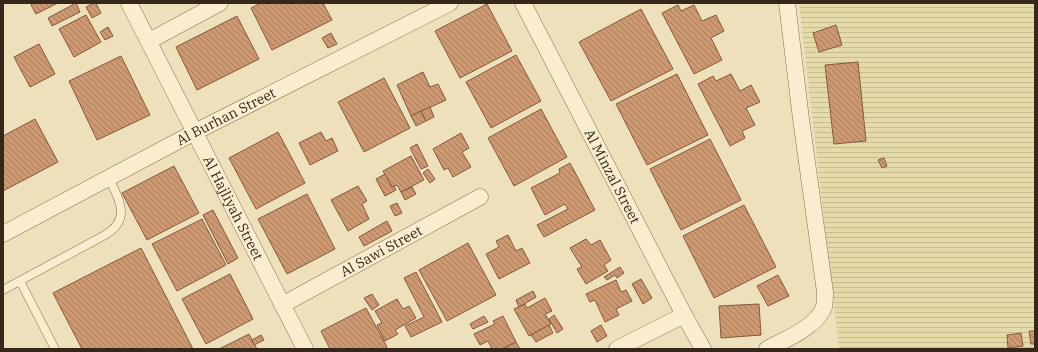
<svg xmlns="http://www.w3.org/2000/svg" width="1038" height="352" viewBox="0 0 1038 352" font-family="'IBM Plex Serif',serif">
  <defs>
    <pattern id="farmland-rules" width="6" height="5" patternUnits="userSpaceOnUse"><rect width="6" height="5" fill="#e5dba9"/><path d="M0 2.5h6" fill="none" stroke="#c5bc91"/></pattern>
    <pattern id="building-back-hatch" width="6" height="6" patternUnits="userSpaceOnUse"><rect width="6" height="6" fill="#ce9870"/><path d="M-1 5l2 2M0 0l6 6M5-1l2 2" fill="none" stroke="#a87c5b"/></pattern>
  </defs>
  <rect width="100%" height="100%" fill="#efe0bc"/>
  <path fill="url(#farmland-rules)" d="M799 3H1035V349H839Z"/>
  <g fill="url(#building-back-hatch)" stroke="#86593a">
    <path d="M34 3H58L36 14 31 5Z"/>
    <path d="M76 3 80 12 52 26 48 18Z"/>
    <path d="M94 3H96L101 13 92 18 86 7Z"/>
    <path d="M261 3H323L332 20 272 50 251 8Z"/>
    <path d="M487 4 512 51 460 78 435 31Z"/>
    <path d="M678 5 681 11 694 5 702 21 716 15 724 31 711 38 722 60 694 74 662 13Z"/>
    <path d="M641 9 673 69 611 101 579 42Z"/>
    <path d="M86 15 101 42 74 57 59 29Z"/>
    <path d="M237 16 259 59 197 90 176 47Z"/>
    <path d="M836 25 842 45 819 52 813 33Z"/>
    <path d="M108 27 113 36 105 40 100 32Z"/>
    <path d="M331 33 337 44 328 48 322 38Z"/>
    <path d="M39 44 55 74 30 87 14 57Z"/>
    <path d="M516 55 541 101 491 128 466 82Z"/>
    <path d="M121 56 150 115 97 140 69 81Z"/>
    <path d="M858 62 866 141 834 144 825 65Z"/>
    <path d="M423 72 430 87 438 84 446 100 411 116 397 85Z"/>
    <path d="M677 74 708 135 647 165 616 104Z"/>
    <path d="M731 74 740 91 751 85 760 102 746 108 755 125 742 131 745 138 730 146 698 84 713 76 716 81Z"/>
    <path d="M384 78 410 128 364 152 338 102Z"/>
    <path d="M430 107 434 117 426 121 421 111Z"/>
    <path d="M541 109 567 157 514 186 488 138Z"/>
    <path d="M421 111 426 121 416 126 411 116Z"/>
    <path d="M35 119 58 162 3 191V136Z"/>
    <path d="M278 132 305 183 256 209 229 158Z"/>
    <path d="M321 132 326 141 332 138 338 151 310 165 299 143Z"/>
    <path d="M461 133 469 148 462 152 471 167 453 177 448 168 444 170 433 149Z"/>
    <path d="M710 139 741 200 681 230 650 169Z"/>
    <path d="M417 144 428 166 421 169 410 148Z"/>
    <path d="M411 156 424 180 401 192 397 185 392 187 383 171Z"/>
    <path d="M884 158 887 166 882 168 878 160Z"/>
    <path d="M570 163 595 210 544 237 537 225 568 209 565 204 545 215 531 188 560 173 559 169Z"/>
    <path d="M174 166 199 213 147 240 122 193Z"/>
    <path d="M428 169 435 179 430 183 423 173Z"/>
    <path d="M385 174 392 187 394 186 396 190 385 196 376 179Z"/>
    <path d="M358 186 367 201 362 204 369 219 348 231 331 200Z"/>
    <path d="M412 187 416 194 405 200 401 192Z"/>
    <path d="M307 194 335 249 287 274 258 219Z"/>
    <path d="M397 203 402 213 395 216 390 206Z"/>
    <path d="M744 205 776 267 714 298 683 236Z"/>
    <path d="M213 210 238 258 228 264 203 215Z"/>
    <path d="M202 219 226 265 177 291 152 244Z"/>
    <path d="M387 221 392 231 364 246 359 237Z"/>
    <path d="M508 235 516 251 522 248 530 263 499 279 486 254 499 247 496 241Z"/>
    <path d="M586 239 591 245 600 240 611 260 604 265 608 271 586 284 577 269 582 267 570 248Z"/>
    <path d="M468 243 496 295 447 321 419 270Z"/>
    <path d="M141 248 193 349H82L53 293Z"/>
    <path d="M620 267 624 273 617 278 615 275 607 280 604 277Z"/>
    <path d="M416 272 442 322 411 337 405 326 424 317 404 278Z"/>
    <path d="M230 274 253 319 206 344 182 299Z"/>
    <path d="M778 275 789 296 768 306 757 286Z"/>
    <path d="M641 279 652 298 643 304 632 284Z"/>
    <path d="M616 280 621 292 626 290 632 301 616 309 619 315 605 322 595 300 590 302 586 294Z"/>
    <path d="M533 291 536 297 519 307 516 300Z"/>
    <path d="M372 294 379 305 372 310 364 298Z"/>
    <path d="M545 298 552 311 545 314 551 324 529 336 514 309 525 304 527 308Z"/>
    <path d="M397 299 403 309 409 306 416 318 395 330 398 334 385 341 377 325 382 323 375 311Z"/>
    <path d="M759 304 761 335 721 338 719 306Z"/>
    <path d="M366 308 387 347 384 349H330L321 331Z"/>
    <path d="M554 315 563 329 557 333 549 319Z"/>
    <path d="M484 316 488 322 473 329 470 324Z"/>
    <path d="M503 316 516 342 502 349H492L488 341 480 345 474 334 495 324 493 321Z"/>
    <path d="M549 325 553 333 536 342 531 335Z"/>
    <path d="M601 325 607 336 597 342 591 331Z"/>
    <path d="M1029 331H1035V344H1031Z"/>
    <path d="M1021 333 1023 346 1008 348 1007 335Z"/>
    <path d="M249 334 257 349H219Z"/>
    <path d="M261 335 264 340 254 345 252 340Z"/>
    <path d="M516 342 520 349H502Z"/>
  </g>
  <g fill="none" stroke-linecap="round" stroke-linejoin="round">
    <g stroke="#877055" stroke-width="9">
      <g id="lane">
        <path d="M20 281 55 349"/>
        <path d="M3 290 105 235C131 220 120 200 109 179"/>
      </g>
    </g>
    <g stroke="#877055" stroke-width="17">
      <g id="street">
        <path id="s1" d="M129 3 305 349"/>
        <path id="s2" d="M523 3 684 315 703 349"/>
        <path d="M149 41 220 3"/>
        <path id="s3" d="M3 234 195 132 450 3"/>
        <path id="s4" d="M282 305 480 197"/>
        <path d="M617 349 684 315"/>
        <path d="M767 349C784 340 817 327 824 307 825 302 825 297 825 292L801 119 787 3"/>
      </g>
    </g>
    <use href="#lane" stroke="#faedcf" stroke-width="8"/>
    <use href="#street" stroke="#faedcf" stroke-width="16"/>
  </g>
  <g text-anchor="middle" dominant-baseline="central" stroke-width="3" stroke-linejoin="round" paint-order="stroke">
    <g font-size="14" fill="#35281b" stroke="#f6eacc">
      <text stroke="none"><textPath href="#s3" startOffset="252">Al Burhan Street</textPath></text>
      <text stroke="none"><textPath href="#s2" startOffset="195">Al Minzal Street</textPath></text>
      <text stroke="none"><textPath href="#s1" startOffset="230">Al Hajliyah Street</textPath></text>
      <text stroke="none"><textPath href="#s4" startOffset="113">Al Sawi Street</textPath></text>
    </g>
  </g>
  <rect width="1038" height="352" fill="none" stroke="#35281b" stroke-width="8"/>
</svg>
